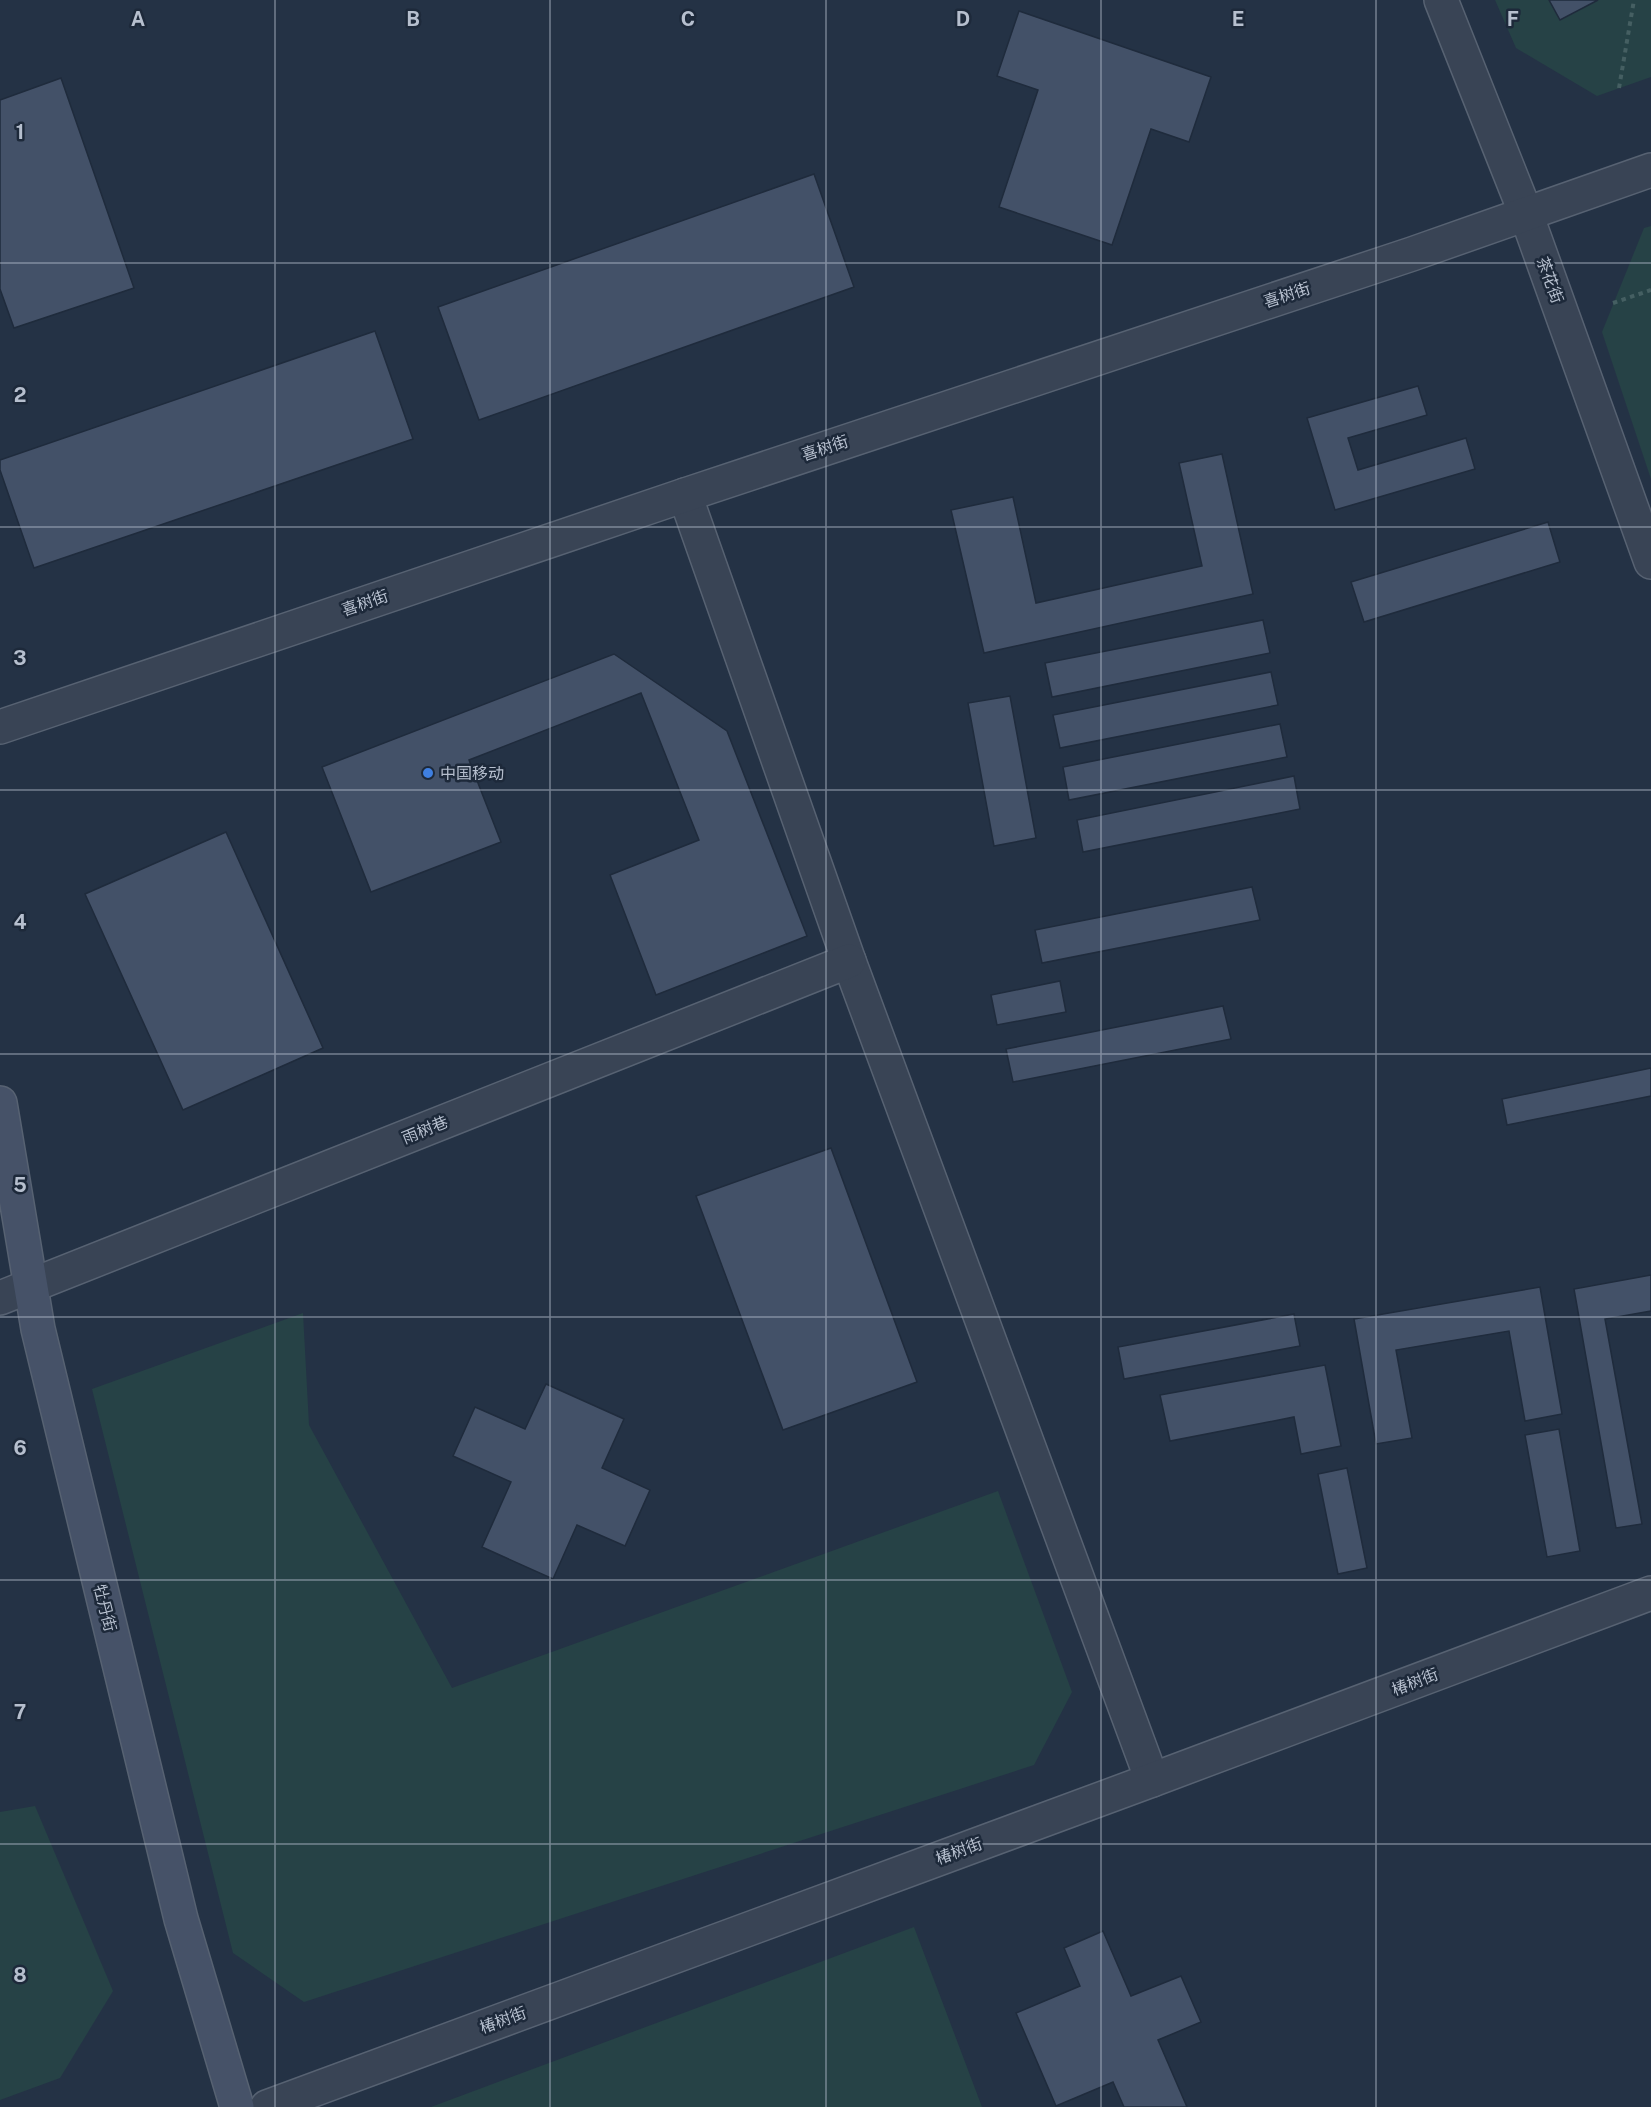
<svg xmlns="http://www.w3.org/2000/svg" width="1651" height="2107" viewBox="0 0 1651 2107" font-family="'Public Sans','Noto Sans SC',sans-serif">
  <rect width="100%" height="100%" fill="#243245"/>
  <g fill="#264246">
    <path d="M1495 0H1651V77L1597 96 1516 48Z"/>
    <path d="M1651 226V479L1602 332 1644 228Z"/>
    <path d="M303 1313 309 1425 452 1688 998 1491 1072 1692 1034 1765 304 2002 233 1953 92 1389Z"/>
    <path d="M35 1806 113 1991 60 2078 0 2100V1812Z"/>
    <path d="M914 1927 982 2107H430H431Z"/>
  </g>
  <g fill="#435168" stroke="#1f2b3c" stroke-width="1.5">
    <path d="M1549 0H1598L1560 20Z"/>
    <path d="M1019 11 1211 77 1189 142 1151 129 1112 245 999 207 1038 90 997 76Z"/>
    <path d="M61 78 134 288 14 328 0 289V100Z"/>
    <path d="M814 174 854 287 479 420 438 307Z"/>
    <path d="M375 331 413 439 34 568 0 470V460Z"/>
    <path d="M1418 386 1427 415 1348 438 1358 470 1466 438 1475 469 1335 510 1307 418Z"/>
    <path d="M1222 454 1253 594 984 653 951 510 1013 497 1036 603 1202 566 1179 463Z"/>
    <path d="M1548 522 1560 562 1364 622 1351 582Z"/>
    <path d="M1263 620 1270 653 1052 697 1045 663Z"/>
    <path d="M614 654 727 731 807 936 656 995 610 875 699 840 641 693 469 760 501 842 371 892 322 767Z"/>
    <path d="M1271 672 1278 705 1060 748 1053 715Z"/>
    <path d="M1010 696 1036 838 994 846 968 703Z"/>
    <path d="M1280 724 1287 757 1069 800 1063 767Z"/>
    <path d="M1294 776 1300 809 1083 852 1077 820Z"/>
    <path d="M226 832 323 1048 183 1110 85 894Z"/>
    <path d="M1252 887 1260 920 1042 963 1035 930Z"/>
    <path d="M1060 981 1066 1012 997 1025 991 995Z"/>
    <path d="M1223 1006 1231 1039 1013 1082 1006 1049Z"/>
    <path d="M1651 1068V1096L1507 1125 1502 1099Z"/>
    <path d="M831 1148 917 1382 783 1430 696 1196Z"/>
    <path d="M1651 1275V1311L1605 1319 1642 1524 1616 1528 1574 1289Z"/>
    <path d="M1540 1287 1562 1414 1525 1421 1509 1331 1396 1350 1412 1438 1376 1444 1354 1319Z"/>
    <path d="M1294 1314 1300 1346 1124 1379 1118 1347Z"/>
    <path d="M1325 1365 1341 1446 1301 1454 1294 1417 1170 1441 1160 1395Z"/>
    <path d="M546 1384 624 1419 602 1468 650 1490 625 1546 577 1525 553 1579 482 1547 511 1482 453 1456 475 1407 525 1429Z"/>
    <path d="M1559 1429 1580 1551 1547 1557 1525 1435Z"/>
    <path d="M1347 1468 1367 1568 1338 1574 1318 1474Z"/>
    <path d="M1103 1931 1131 1996 1181 1976 1201 2022 1158 2040 1187 2107H1124L1113 2082 1056 2106 1016 2013 1080 1986 1064 1948Z"/>
  </g>
  <g fill="none" stroke-linecap="round" stroke-linejoin="round">
    <g stroke="#576272" stroke-width="36">
      <g id="street">
        <path d="M1441 0 1526 214 1651 562"/>
        <path d="M685 495 849 961 1152 1780"/>
        <path d="M0 727 685 495 1412 254 1651 170"/>
        <path d="M0 1298 849 961"/>
        <path d="M267 2107 1152 1780 1651 1593"/>
      </g>
    </g>
    <g stroke="#576272" stroke-width="36">
      <path id="secondary" d="M0 1103 38 1329 181 1919 237 2107"/>
    </g>
    <g stroke="#455f62" stroke-width="4" stroke-dasharray="4.5 4.5" stroke-linecap="butt">
      <path d="M1619 88 1634 0"/>
      <path d="M1613 303 1651 290"/>
    </g>
    <use href="#street" stroke="#394455" stroke-width="33"/>
    <use href="#secondary" stroke="#465268" stroke-width="33"/>
  </g>
  <path fill="none" stroke="#b6bfce" stroke-width="1.5" stroke-opacity="0.55" d="M275 0V2107M550 0V2107M826 0V2107M1101 0V2107M1376 0V2107M0 263H1651M0 527H1651M0 790H1651M0 1054H1651M0 1317H1651M0 1580H1651M0 1844H1651"/>
  <circle fill="#3f7fe0" stroke="#1d293a" stroke-width="2" cx="428" cy="773" r="6"/>
  <g text-anchor="middle" dominant-baseline="central" stroke-width="5" stroke-linejoin="round" paint-order="stroke">
    <g font-size="16" fill="#b6bfce" stroke="#1d293a">
      <text transform="translate(1550 280) rotate(70)">茶花街</text>
      <text transform="translate(1287 295) rotate(-18)">喜树街</text>
      <text transform="translate(825 448) rotate(-18)">喜树街</text>
      <text transform="translate(365 603) rotate(-19)">喜树街</text>
      <text transform="translate(425 1130) rotate(-22)">雨树巷</text>
      <text transform="translate(105 1608) rotate(76)">牡丹街</text>
      <text transform="translate(1415 1682) rotate(-21)">椿树街</text>
      <text transform="translate(959 1851) rotate(-20)">椿树街</text>
      <text transform="translate(503 2020) rotate(-20)">椿树街</text>
    </g>
    <g font-size="16" fill="#b6bfce" stroke="#1d293a" text-anchor="start">
      <text x="440" y="773">中国移动</text>
    </g>
  </g>
  <g font-size="20" text-anchor="middle" font-weight="bold" fill="#b6bfce" stroke="#1d293a" stroke-width="5" stroke-linejoin="round" paint-order="stroke">
    <text x="138" y="26">A</text>
    <text x="413" y="26">B</text>
    <text x="688" y="26">C</text>
    <text x="963" y="26">D</text>
    <text x="1238" y="26">E</text>
    <text x="1513" y="26">F</text>
    <text x="20" y="139">1</text>
    <text x="20" y="402">2</text>
    <text x="20" y="665">3</text>
    <text x="20" y="929">4</text>
    <text x="20" y="1192">5</text>
    <text x="20" y="1455">6</text>
    <text x="20" y="1719">7</text>
    <text x="20" y="1982">8</text>
  </g>
</svg>
